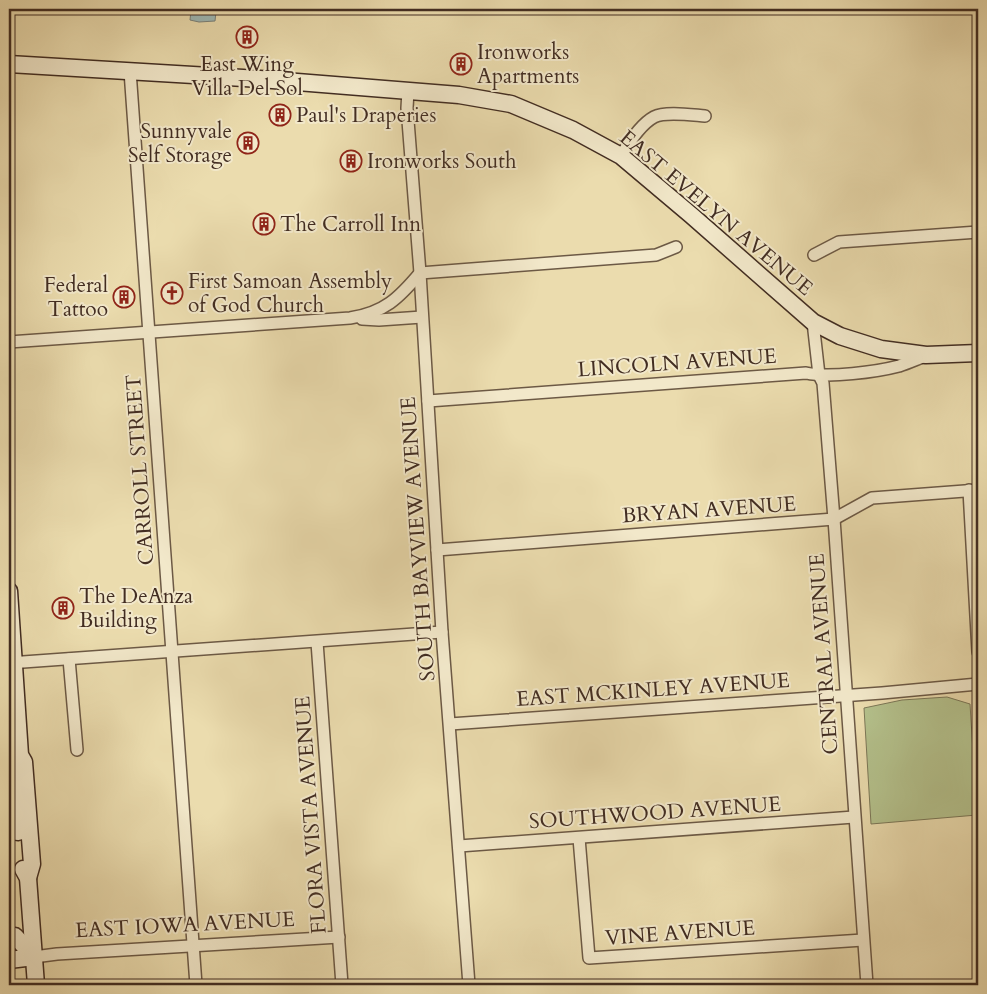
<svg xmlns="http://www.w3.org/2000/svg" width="987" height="994" viewBox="0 0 987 994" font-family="Cardo,serif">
  <rect width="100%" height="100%" fill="#ebdcae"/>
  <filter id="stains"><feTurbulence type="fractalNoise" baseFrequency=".004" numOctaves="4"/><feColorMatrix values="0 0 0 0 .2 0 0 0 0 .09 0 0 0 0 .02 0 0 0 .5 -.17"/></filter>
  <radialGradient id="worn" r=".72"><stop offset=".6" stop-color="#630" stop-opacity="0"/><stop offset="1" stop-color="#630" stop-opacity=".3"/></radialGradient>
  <path fill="#b4c18c" stroke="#7b7757" d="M947 697 970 704 977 815 871 824 864 708 902 700Z"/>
  <path fill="#9eb9b6" stroke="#79817b" d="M200 9 216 12 215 21 199 22 190 20 191 10Z"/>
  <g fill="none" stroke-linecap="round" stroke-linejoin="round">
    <g stroke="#6c5945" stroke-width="14">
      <g id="street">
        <path d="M130 71 196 985"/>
        <path d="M408 91 407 108 420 273 442 632 469 985"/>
        <path d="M621 156C628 144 641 124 654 117 665 111 692 115 705 116"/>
        <path d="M814 255 839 242 978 232"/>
        <path d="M362 319 379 320 422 317"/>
        <path d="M813 322 819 375 823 383 834 519 867 985"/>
        <path d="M9 342 350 318C384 313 399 298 420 273L656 255 676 247"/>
        <path d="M428 401 806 373C829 378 876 372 899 366 908 363 917 359 925 356"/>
        <path d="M969 490 978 652"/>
        <path d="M437 550 834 519 872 498 978 490"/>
        <path d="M317 642 342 985"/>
        <path d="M69 659 77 750"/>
        <path d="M9 663 442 632"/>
        <path d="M450 724 882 693 978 684"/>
        <path d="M579 838 589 958 863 940"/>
        <path d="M459 846 854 817"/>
        <path d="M34 957 57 954 339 937"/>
      </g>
    </g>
    <g stroke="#422d22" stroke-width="19">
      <g id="secondary">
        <path d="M9 64 260 79 459 95 511 104 573 130 621 156 691 215 813 322 840 336 881 349 926 355 978 353"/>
        <path d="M9 591 20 755 24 762 32 864 28 878"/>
        <path d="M18 832 12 764 20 755"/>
        <path d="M23 869 28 878 36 985"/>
        <path d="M9 937 15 936 34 957"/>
        <path d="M9 960 34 957"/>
      </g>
    </g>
    <use href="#street" stroke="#f2e8ca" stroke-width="11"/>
    <use href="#secondary" stroke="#f2e8ca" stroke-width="16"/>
    <path stroke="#422d22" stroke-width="3" stroke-dasharray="9 9" stroke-linecap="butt" d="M961 9 978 10"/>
  </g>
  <defs>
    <g id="building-ring" transform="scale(1.125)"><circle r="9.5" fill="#f2e8ca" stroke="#8f2418" stroke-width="1.5"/><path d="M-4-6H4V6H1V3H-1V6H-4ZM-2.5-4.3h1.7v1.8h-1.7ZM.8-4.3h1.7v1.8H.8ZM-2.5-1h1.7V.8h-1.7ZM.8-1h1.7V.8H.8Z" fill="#8f2418"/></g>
    <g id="church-ring" transform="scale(1.125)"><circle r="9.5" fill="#f2e8ca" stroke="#8f2418" stroke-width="1.5"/><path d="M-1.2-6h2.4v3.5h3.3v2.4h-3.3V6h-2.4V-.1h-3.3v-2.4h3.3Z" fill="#8f2418"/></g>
  </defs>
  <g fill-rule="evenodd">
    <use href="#building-ring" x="247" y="37"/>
    <use href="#building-ring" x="461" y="64"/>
    <use href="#building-ring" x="280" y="115"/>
    <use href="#building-ring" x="248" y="143"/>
    <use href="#building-ring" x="351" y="161"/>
    <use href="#building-ring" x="264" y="224"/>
    <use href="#church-ring" x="172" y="293"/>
    <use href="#building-ring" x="124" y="297"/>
    <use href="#building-ring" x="63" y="608"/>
  </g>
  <g text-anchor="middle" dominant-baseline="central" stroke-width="4" stroke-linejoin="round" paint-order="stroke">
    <g font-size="21" fill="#422d22" stroke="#f2e8ca" text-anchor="start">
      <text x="477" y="52">Ironworks<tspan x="477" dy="24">Apartments</tspan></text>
      <text x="247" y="64" text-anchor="middle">East Wing<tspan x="247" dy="24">Villa Del Sol</tspan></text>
      <text x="296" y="115">Paul's Draperies</text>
      <text x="232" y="131" text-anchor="end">Sunnyvale<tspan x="232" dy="24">Self Storage</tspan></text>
      <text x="367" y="161">Ironworks South</text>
      <text x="280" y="224">The Carroll Inn</text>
      <text x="188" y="281">First Samoan Assembly<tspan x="188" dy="24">of God Church</tspan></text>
      <text x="108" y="285" text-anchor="end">Federal<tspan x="108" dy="24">Tattoo</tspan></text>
      <text x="79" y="596">The DeAnza<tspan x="79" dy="24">Building</tspan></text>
    </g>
    <g font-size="21" fill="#422d22" stroke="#f2e8ca">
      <text transform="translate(716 213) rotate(40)">EAST EVELYN AVENUE</text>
      <text transform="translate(677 363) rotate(-4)">LINCOLN AVENUE</text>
      <text transform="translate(140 470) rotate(-94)">CARROLL STREET</text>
      <text transform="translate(709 510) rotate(-4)">BRYAN AVENUE</text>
      <text transform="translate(418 539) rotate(-94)">SOUTH BAYVIEW AVENUE</text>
      <text transform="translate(824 654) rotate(-94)">CENTRAL AVENUE</text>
      <text transform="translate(653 690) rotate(-4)">EAST MCKINLEY AVENUE</text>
      <text transform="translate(655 813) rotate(-4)">SOUTHWOOD AVENUE</text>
      <text transform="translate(311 815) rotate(-94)">FLORA VISTA AVENUE</text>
      <text transform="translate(185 925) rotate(-3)">EAST IOWA AVENUE</text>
      <text transform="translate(680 933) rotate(-4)">VINE AVENUE</text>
    </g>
  </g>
  <rect width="987" height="994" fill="none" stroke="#ebdcae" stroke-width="30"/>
  <rect x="10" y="10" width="967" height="974" fill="none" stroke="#422d22" stroke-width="2.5"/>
  <rect x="15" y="15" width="957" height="964" fill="none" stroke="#422d22"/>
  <rect width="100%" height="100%" filter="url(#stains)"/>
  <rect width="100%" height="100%" fill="url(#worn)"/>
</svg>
